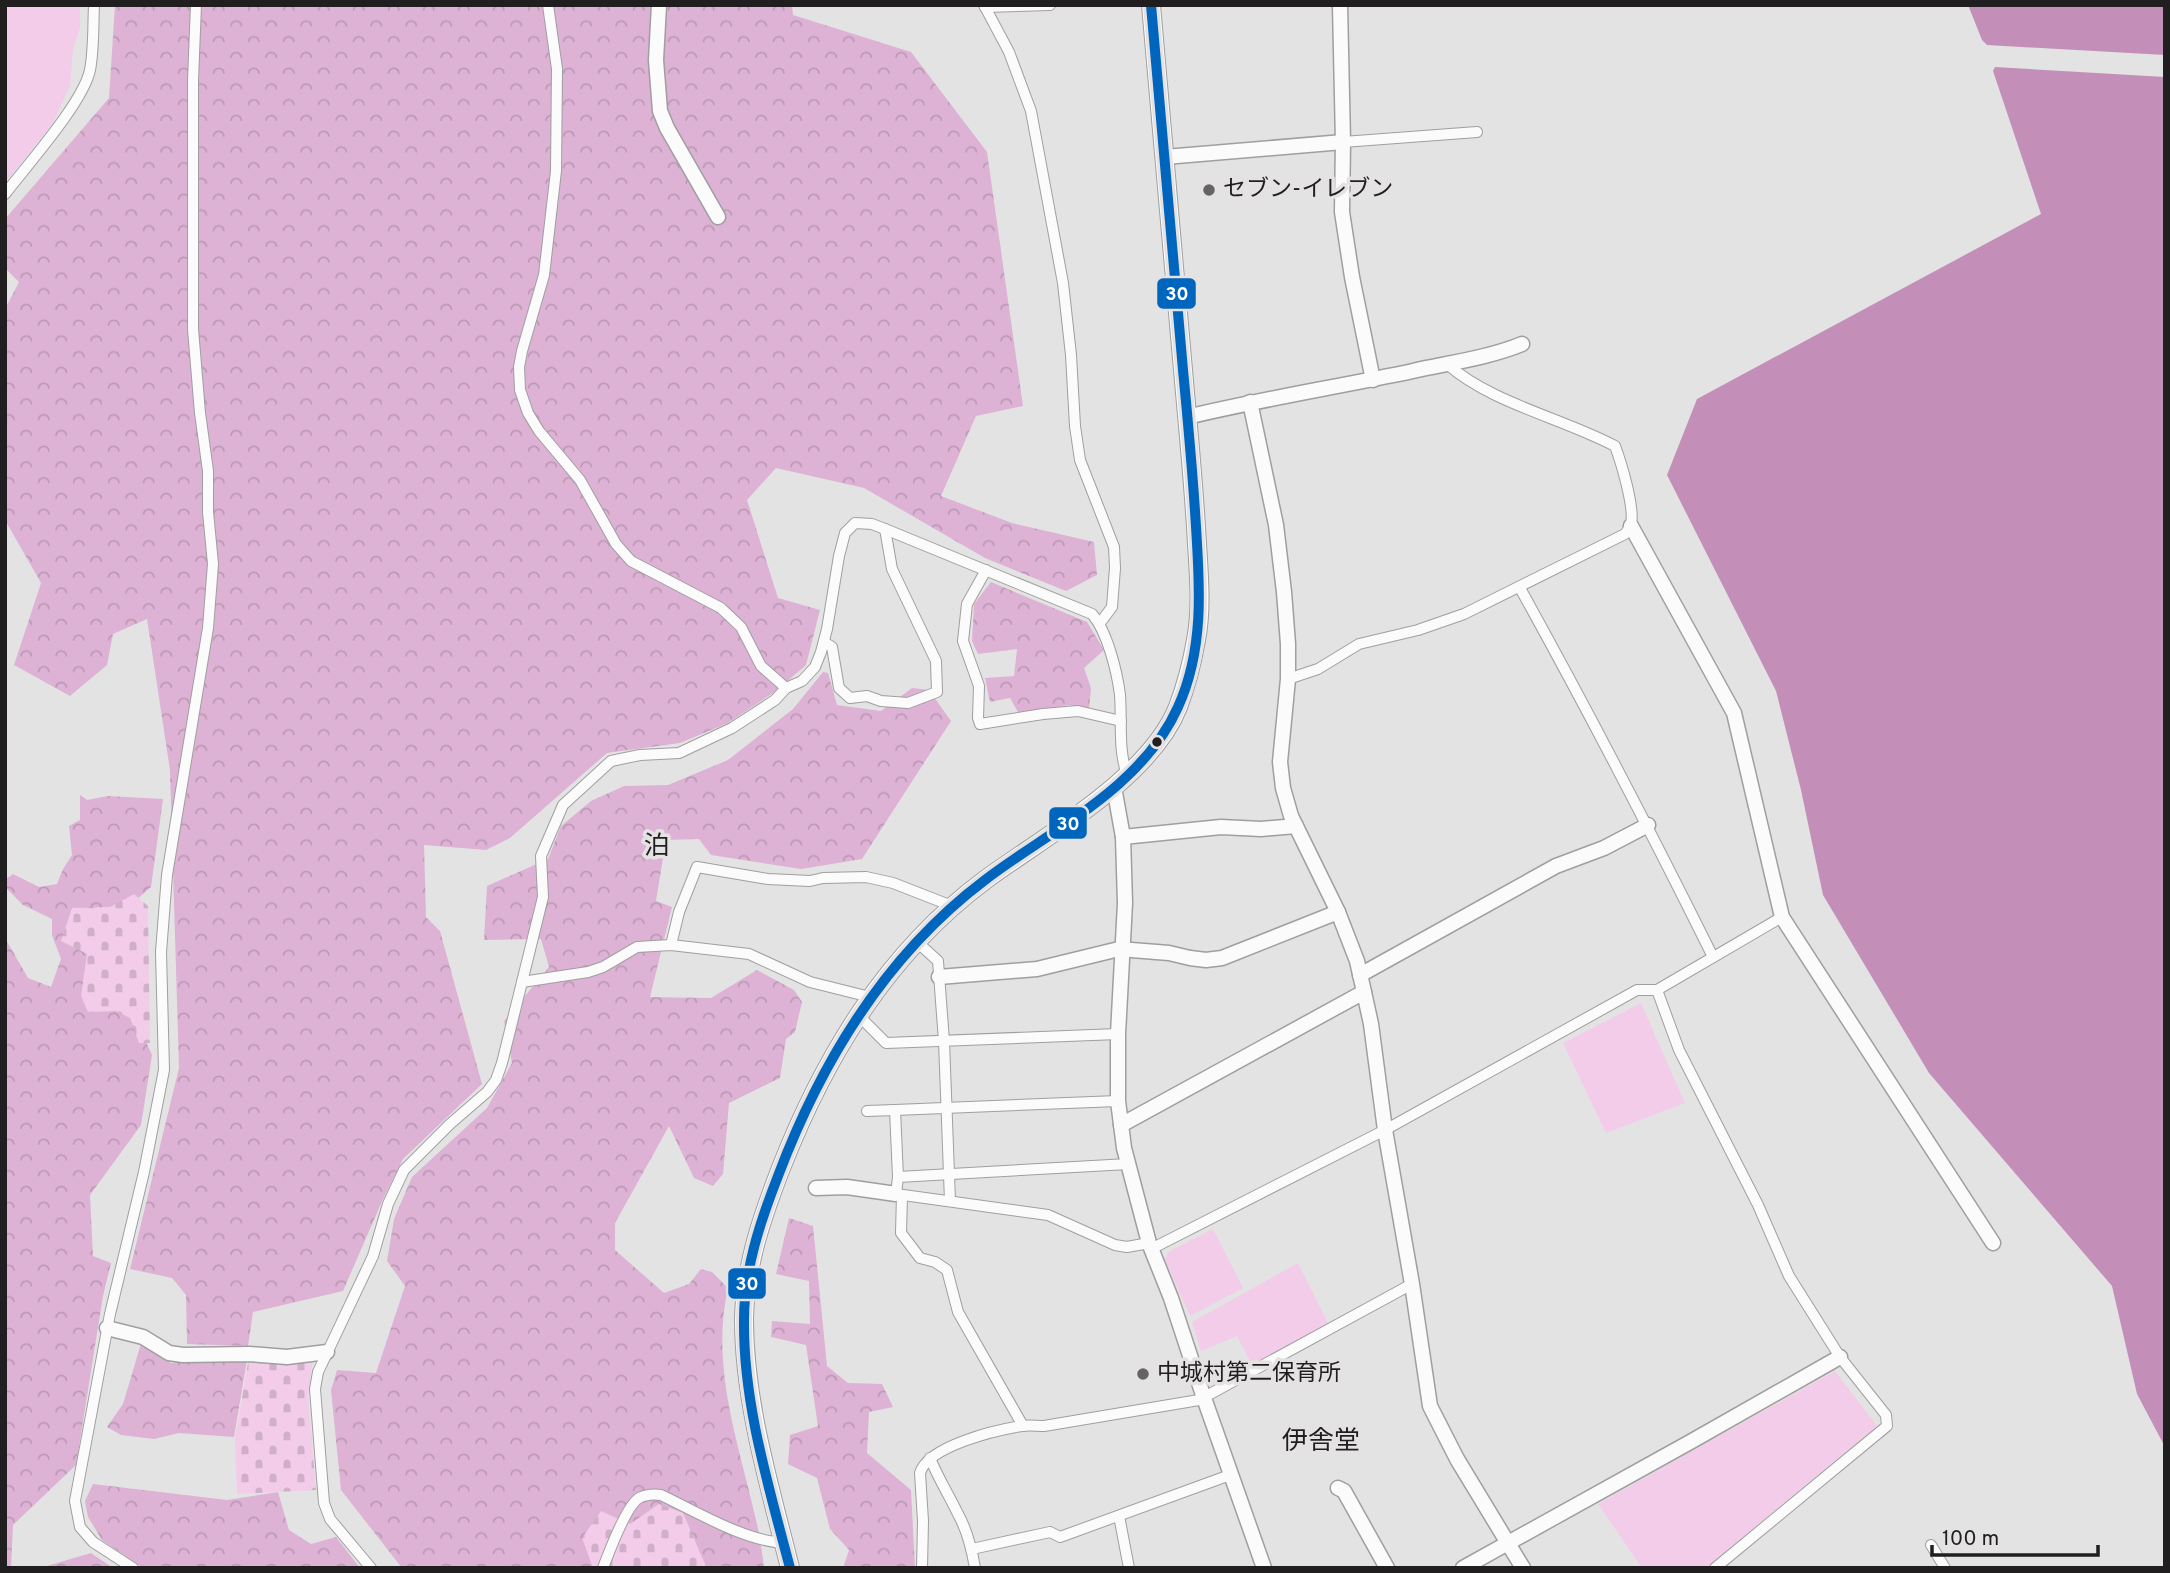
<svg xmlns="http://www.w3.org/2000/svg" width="2170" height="1573" viewBox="0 0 2170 1573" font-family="Overpass,'Noto Sans JP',sans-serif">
  <defs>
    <pattern id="forest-crowns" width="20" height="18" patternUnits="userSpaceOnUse" patternTransform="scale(1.75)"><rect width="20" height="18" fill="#ddb2d5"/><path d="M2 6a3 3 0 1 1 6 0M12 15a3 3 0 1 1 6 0" fill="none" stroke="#bd99b6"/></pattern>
    <pattern id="cemetery-stones" width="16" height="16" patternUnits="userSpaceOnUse" patternTransform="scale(1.75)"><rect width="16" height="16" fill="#f3ccea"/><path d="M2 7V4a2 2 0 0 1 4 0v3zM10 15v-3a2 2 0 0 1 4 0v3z" fill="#d0afc8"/></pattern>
  </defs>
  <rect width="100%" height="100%" fill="#e4e3e4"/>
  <g fill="#f3ccea">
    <path d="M5 5H80V28L73 50 70 86 53 123 5 183Z"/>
    <path d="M1641 1003 1685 1103 1606 1133 1563 1043Z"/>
    <path d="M1213 1229 1243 1288 1190 1316 1165 1260 1168 1252Z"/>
    <path d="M1298 1263 1329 1325 1252 1365 1237 1336 1201 1351 1192 1322Z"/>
    <path d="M1835 1371 1877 1426 1705 1568H1642L1598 1504Z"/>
  </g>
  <g fill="url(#forest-crowns)">
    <path d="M115 5H792L793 15 911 52 987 152 1023 406 976 416 941 496 1012 523 1094 542 1097 575 1066 591 985 558 864 488 776 468 747 500 778 598 820 610 806 665 776 691 728 723 680 743 607 753 510 838 486 850 424 845 426 917 440 931 482 1084 403 1159 383 1199 343 1291 253 1312 248 1346 187 1344 186 1295 172 1278 130 1269 179 1068 170 770 147 619 113 634 107 665 70 696 14 665 41 583 5 520V309L19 282 5 268V219L109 98Z"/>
    <path d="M991 582 1087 622 1104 650 1084 668 1091 688 1089 709 1069 705 1019 714 1010 698 990 702 985 678 1014 676 1017 649 978 654 972 641 974 604Z"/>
    <path d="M823 672 828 673 837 705 881 711 912 688 929 690 951 721 862 859 801 869 711 855 699 839 666 840 656 901 672 907 650 997 711 998 757 970 794 990 802 1002 795 1032 786 1039 780 1078 729 1103 723 1174 713 1186 694 1178 669 1126 615 1223V1250L664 1293 689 1284 701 1269 712 1272 728 1288C710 1367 739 1444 756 1520 760 1536 762 1552 764 1568H402L341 1490 331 1390 337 1370 376 1373 405 1286 387 1261 394 1219 412 1177 487 1108 512 1063 504 1021 549 967 541 939 484 940 487 886 548 859 561 826 591 801 624 786 668 785 728 760 793 709Z"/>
    <path d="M80 795 87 800 108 796 163 799 151 887 120 914 94 950 133 1012 152 1055 141 1125 90 1195 93 1256 111 1263 103 1296 76 1465 13 1525 11 1568H5V938L28 978 51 987 61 959 52 935V919L23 905 5 887 6 879 13 874 39 887 57 884 63 869 72 855 69 826 80 820Z"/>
    <path d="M789 1218 813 1226 827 1366 848 1383 882 1384 893 1407 869 1412 867 1453 911 1490 915 1568H843L849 1550 830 1529 817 1478 788 1464 790 1435 818 1426 806 1345 771 1337 772 1321 810 1324 809 1281 776 1274Z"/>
    <path d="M142 1340 171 1363 190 1360H247L234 1437 179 1433 154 1439 121 1435 107 1427 123 1404Z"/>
    <path d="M93 1484 227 1500 278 1492 289 1530 311 1544 336 1537 360 1568H143L102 1540 88 1517 85 1501Z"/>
    <path d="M91 1553 113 1568H40Z"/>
  </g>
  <g fill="url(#cemetery-stones)">
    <path d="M134 894 148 906 150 1043H139L130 1018 116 1011 88 1012 81 996 87 954 61 941 72 908 110 907Z"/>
    <path d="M249 1357 313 1358 308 1397 316 1490 237 1494 235 1439Z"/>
    <path d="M659 1504 683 1513 705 1564V1568H593L582 1538 601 1511 630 1524Z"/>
  </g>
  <g fill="#c38fb9">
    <path d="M1968 5H2165V55L1987 45 1982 40Z"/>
    <path d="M1995 67 2165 77V1447L2137 1394 2112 1286 1929 1073 1823 895 1801 790 1776 691 1667 475 1697 399 2041 214 1993 71Z"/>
  </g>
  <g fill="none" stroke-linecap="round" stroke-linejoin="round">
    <g stroke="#9f9f9f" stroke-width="12">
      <g id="street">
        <path d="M548 5 557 69 556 171 544 275 522 351 519 367 520 390 528 413 539 431 580 480 616 544 631 561 721 608 741 627 761 666 786 688"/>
        <path d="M984 5 1009 52 1031 111 1063 283 1071 355 1075 426 1080 460 1114 547 1115 568 1112 607 1100 623"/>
        <path d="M985 7 1050 5"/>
        <path d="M1343 142 1477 132"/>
        <path d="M5 194C27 165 83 103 90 70 94 49 93 26 94 5"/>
        <path d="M986 570 967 604 963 641 979 686 978 718 980 724 1043 714 1078 711 1121 721"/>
        <path d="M1520 588C1587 709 1651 832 1713 957"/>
        <path d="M824 642 832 647 839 688 850 698 867 696 881 701 908 703 937 692 936 661 892 569 885 529"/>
        <path d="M1288 679 1318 669 1359 644 1418 630 1464 614 1625 534C1627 531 1630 528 1631 524 1635 508 1621 462 1615 446 1562 418 1491 403 1447 364"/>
        <path d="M916 941 938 961 944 1041 950 1201"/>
        <path d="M671 945 679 912 697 867 768 879 810 881 823 878 866 877 893 883 952 906"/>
        <path d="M522 982 588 972 603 967 637 947 671 945 749 954 810 982 870 997"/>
        <path d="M1657 990 1679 1050 1758 1205 1789 1276 1840 1357 1886 1415 1887 1426 1715 1568"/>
        <path d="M858 1015 886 1043 1118 1034"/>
        <path d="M895 1110 1118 1101"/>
        <path d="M867 1111 895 1110 898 1177 896 1194 1048 1215 1115 1245 1127 1247 1149 1243"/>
        <path d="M898 1177 1128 1164"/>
        <path d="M902 1195 901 1233 920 1258 935 1262 947 1270 958 1312 1023 1426"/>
        <path d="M1151 1249 1385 1130 1637 990H1657L1782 917"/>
        <path d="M930 1458C938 1478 949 1495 958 1514 967 1530 972 1550 975 1568"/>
        <path d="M1119 1516 1129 1568"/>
        <path d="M1931 1545 1945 1568"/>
        <path d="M972 1549 1050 1532 1060 1537 1230 1475"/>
        <path d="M133 1568 93 1542 80 1527 75 1501 110 1314 144 1172 164 1070 161 952 167 875 208 628 213 564 208 512V471L200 413 193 329V80L196 5"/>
        <path d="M371 1568 330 1519 324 1503 315 1389 318 1372 373 1256 388 1204 404 1170 450 1124 487 1092 496 1080 502 1063 543 897 541 856 563 805 611 761 640 755 679 753 732 728 775 700 786 688 802 681 815 667 821 652 827 629 839 556 845 533 855 523 872 524 885 529 1092 614C1107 631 1117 671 1120 695 1122 722 1118 749 1127 775"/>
        <path d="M603 1568C609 1552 626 1506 639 1498 647 1494 653 1494 661 1495 697 1512 745 1541 784 1543"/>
        <path d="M922 1568 923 1521 920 1473C928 1446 996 1430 1022 1426 1029 1425 1037 1426 1044 1426L1199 1400 1412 1284"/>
      </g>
    </g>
    <g stroke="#9f9f9f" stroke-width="17">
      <g id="secondary">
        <path d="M659 5 656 60 660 111 667 128 718 217"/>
        <path d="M1340 5 1343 142 1342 212 1352 277 1373 380"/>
        <path d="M1165 157 1343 142"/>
        <path d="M1250 402 1276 525 1284 592 1288 644V679L1280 762 1283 788 1291 816 1338 912 1357 961 1364 992 1371 1024 1385 1130 1412 1284 1430 1406 1457 1459 1523 1568"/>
        <path d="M1187 417C1262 399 1337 387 1413 371 1448 363 1488 358 1522 344"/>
        <path d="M1631 526 1734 713 1782 917 1993 1243"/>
        <path d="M1114 787 1123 837 1125 903 1118 1034V1101L1124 1148 1149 1243 1171 1298 1204 1398 1264 1568"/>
        <path d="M1123 837 1221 827 1261 829 1296 826"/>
        <path d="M1360 975 1556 866 1604 848 1648 825"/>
        <path d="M939 977 1037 969 1119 949 1169 953 1190 958 1206 960 1222 958 1338 912"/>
        <path d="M1121 1125 1364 992"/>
        <path d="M816 1188 847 1187 896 1194"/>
        <path d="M107 1328 143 1337 169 1353 183 1355 249 1354 287 1357 327 1352"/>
        <path d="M1338 1488 1344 1491 1387 1568"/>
        <path d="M1463 1568 1692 1441 1840 1357"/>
      </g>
    </g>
    <g stroke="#9f9f9f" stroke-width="20">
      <path id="highway" d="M790 1568C770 1487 744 1403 744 1319 745 1266 762 1217 781 1168 825 1056 887 953 985 880 1045 836 1150 778 1178 707 1186 686 1192 663 1196 640 1202 609 1199 576 1197 544 1194 486 1188 428 1183 370 1173 249 1162 127 1151 5"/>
    </g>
    <use href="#street" stroke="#fbfbfb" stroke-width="10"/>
    <use href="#secondary" stroke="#fbfbfb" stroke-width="14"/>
    <use href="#highway" stroke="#fbfbfb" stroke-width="18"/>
    <g stroke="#e5e2e4" stroke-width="16">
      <path id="bus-1" d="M790 1568C769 1487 743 1404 744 1320 744 1270 760 1222 778 1176 821 1062 887 954 985 880 1052 829 1142 788 1178 707 1204 650 1200 588 1196 527 1193 475 1188 422 1183 370 1173 249 1162 127 1151 5"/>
    </g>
    <use href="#bus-1" stroke="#0065bd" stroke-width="10"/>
  </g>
  <g fill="#656364" stroke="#e5e2e4" stroke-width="2.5">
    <circle cx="1209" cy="190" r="7"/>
    <circle cx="1143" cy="1374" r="7"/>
  </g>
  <circle fill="#201e1f" stroke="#e5e2e4" stroke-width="2.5" cx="1157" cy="742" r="6"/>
  <g text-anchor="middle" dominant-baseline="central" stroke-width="7" stroke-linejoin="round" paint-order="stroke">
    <g font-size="23" fill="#201e1f" stroke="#e5e2e4" text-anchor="start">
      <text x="1223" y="190">セブン-イレブン</text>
      <text x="1157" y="1374">中城村第二保育所</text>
    </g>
    <g font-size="26" fill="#201e1f" stroke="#e5e2e4">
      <text x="657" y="847">泊</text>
      <text x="1321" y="1442">伊舎堂</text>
    </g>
  </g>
  <g stroke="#e5e2e4" stroke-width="2.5">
    <rect x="1156" y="277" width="41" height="33" rx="7" fill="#0065bd"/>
    <rect x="1048" y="806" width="40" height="34" rx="7" fill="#0065bd"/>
    <rect x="727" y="1267" width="40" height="33" rx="7" fill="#0065bd"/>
  </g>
  <g font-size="19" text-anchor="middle" font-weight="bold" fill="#fff">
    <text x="1177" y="300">30</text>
    <text x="1068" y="830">30</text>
    <text x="747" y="1290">30</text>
  </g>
  <rect width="2170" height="1573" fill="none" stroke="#201e1f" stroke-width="14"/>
  <path d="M1932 1545v10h166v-10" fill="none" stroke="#201e1f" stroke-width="3.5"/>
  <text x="1942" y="1545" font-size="21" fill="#201e1f" stroke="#e5e2e4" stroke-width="5" paint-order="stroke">100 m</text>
</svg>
